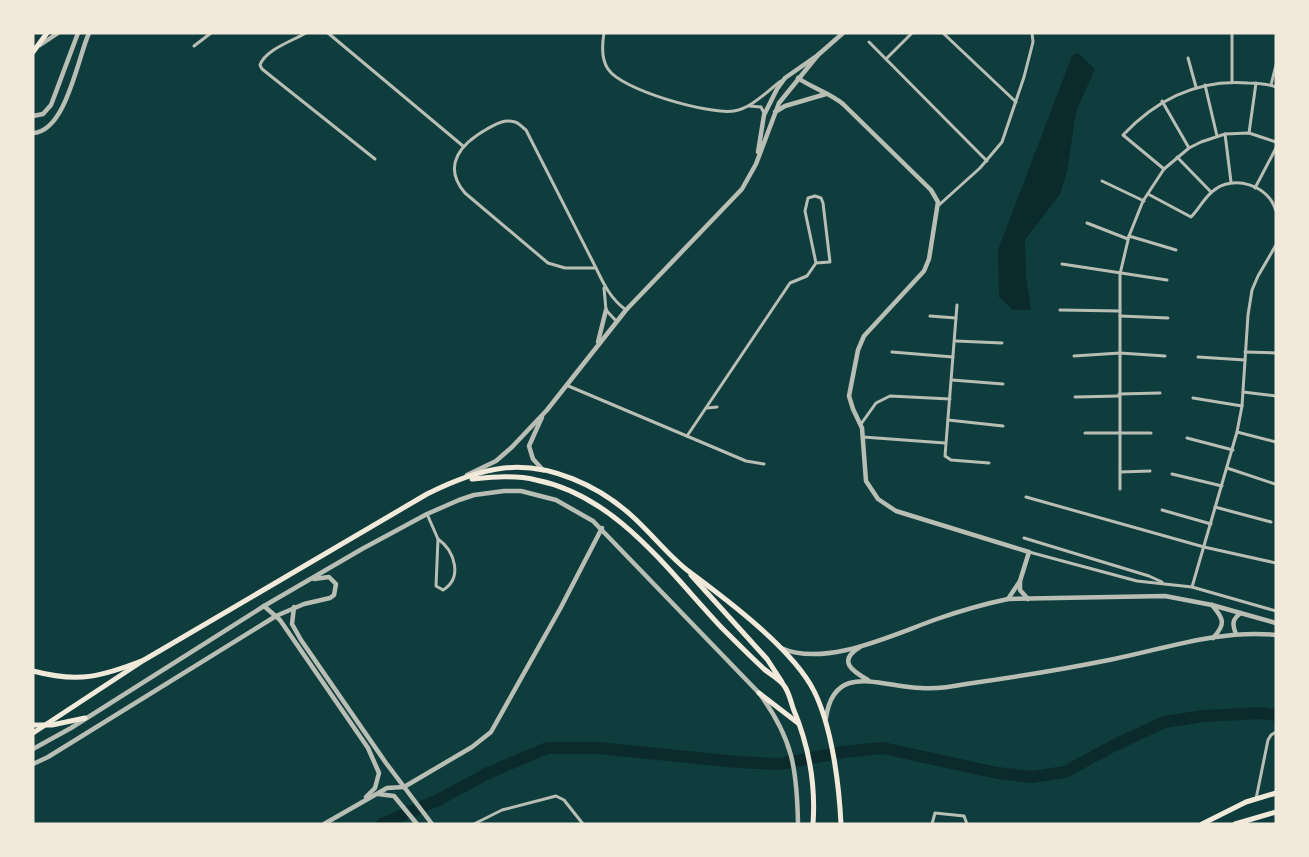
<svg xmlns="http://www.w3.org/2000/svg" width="1309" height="857" viewBox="0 0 1309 857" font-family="'IBM Plex Serif',serif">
  <rect width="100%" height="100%" fill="#0f3d3e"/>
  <path fill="#0a2a2b" d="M1078 53 1095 69 1076 112 1067 172 1060 194 1025 240 1026 276 1031 310H1013L999 297 998 250 1072 56Z"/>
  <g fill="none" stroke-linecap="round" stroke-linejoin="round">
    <path stroke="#0a2a2b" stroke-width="12" d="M382 824 438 800 488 773 547 748H598L737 762 780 764 843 752 883 748 997 773 1032 777 1065 772 1113 746 1164 722 1204 716 1261 713 1276 715"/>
    <g stroke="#b8beb3" stroke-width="3">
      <path d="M306 33C292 41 265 50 260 65L262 69 375 159"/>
      <path d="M328 33 463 146"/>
      <path d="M604 33C602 45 601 59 608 69 621 90 710 115 734 111 752 108 767 91 781 81"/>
      <path d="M943 33 1016 102"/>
      <path d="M1232 33V82"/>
      <path d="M869 42 987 161"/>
      <path d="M194 46 211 33"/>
      <path d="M1188 58 1196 87"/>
      <path d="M886 59 912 33"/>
      <path d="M1205 85 1217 136"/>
      <path d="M1271 85 1276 65"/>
      <path d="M1162 101 1189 148"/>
      <path d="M749 106 761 107 764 113"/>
      <path d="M1249 133 1256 83"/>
      <path d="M1225 134 1231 182"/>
      <path d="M1177 157 1211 192"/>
      <path d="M1164 169 1123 135C1157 99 1198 79 1248 83 1257 83 1267 84 1276 87"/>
      <path d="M1102 181 1144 201"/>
      <path d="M1255 188 1276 148"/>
      <path d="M1148 194 1191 217C1199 209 1204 198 1213 191 1233 174 1269 185 1276 211"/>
      <path d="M939 205 980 168 1002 142 1024 77 1033 42 1032 33"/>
      <path d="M1087 223 1128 239"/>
      <path d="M1129 236 1176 250"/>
      <path d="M1062 264 1167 280"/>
      <path d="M596 268H565L548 263 465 193C441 165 462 143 487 129 496 124 504 119 515 122 519 123 522 127 526 130L596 268C604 285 611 299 626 310"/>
      <path d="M604 288 606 310 617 322"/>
      <path d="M957 305 945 456 951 460 989 463"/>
      <path d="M1060 310 1120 311"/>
      <path d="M930 316 956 318"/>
      <path d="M1120 316 1168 318"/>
      <path d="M956 341 1002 343"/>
      <path d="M892 352 953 357"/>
      <path d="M1245 352 1276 353"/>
      <path d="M1074 356 1120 353 1165 356"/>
      <path d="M1198 357 1245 360"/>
      <path d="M952 380 1003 384"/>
      <path d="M566 385 746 461 764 464"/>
      <path d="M1243 392 1276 396"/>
      <path d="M1119 394 1160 393"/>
      <path d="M1075 397 1119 396"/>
      <path d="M1193 398 1242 406"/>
      <path d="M707 408 717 407"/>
      <path d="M948 420 1003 426"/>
      <path d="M861 424 876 403 890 396 950 399"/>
      <path d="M1237 432 1276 442"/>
      <path d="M1085 433H1151"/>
      <path d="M687 436 790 283 807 276 816 263 805 211 808 198 815 196 821 198 823 203 830 262 816 263"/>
      <path d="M863 437 945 443"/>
      <path d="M1187 438 1233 450"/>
      <path d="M1227 468 1275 484"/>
      <path d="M1120 472 1150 471"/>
      <path d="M1172 474 1222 486"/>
      <path d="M1120 489V274L1129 236 1143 201 1164 169 1189 148 1201 142 1225 134 1249 133 1276 142"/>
      <path d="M1026 497 1204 547 1276 563"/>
      <path d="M1215 507 1271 522"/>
      <path d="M1162 510 1211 524"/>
      <path d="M427 514 438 539"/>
      <path d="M1024 538 1149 576 1162 582"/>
      <path d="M438 539C455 551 463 578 443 590L436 586Z"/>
      <path d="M1029 552 1137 581 1192 587 1276 611"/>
      <path d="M1192 587 1237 432 1242 406 1248 315 1252 290 1258 276 1276 245"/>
      <path d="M1256 799 1268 740 1271 735 1276 732"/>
      <path d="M474 824 502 810 556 796 564 800 583 824"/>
      <path d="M932 824 935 813 964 816 967 824"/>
    </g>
    <g stroke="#b8beb3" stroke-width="4.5">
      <path d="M40 45 58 33"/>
      <path d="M798 78C812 88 830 93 843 104L931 190 938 202 929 259 924 271 864 336 858 350 849 396 853 409 862 428 866 481 878 499 896 511 1029 552 1020 581 1008 599"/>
      <path d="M775 112 785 106 826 94"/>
      <path d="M33 116 43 114 51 105 78 33"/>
      <path d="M33 133C66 132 78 57 89 33"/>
      <path d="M758 152 764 115 777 89 785 78 818 55 843 33"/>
      <path d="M598 342 606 310"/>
      <path d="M542 417 529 446 533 459 543 470"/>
      <path d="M467 475 496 461 512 447 547 410 626 310 742 189 756 164 779 103 818 55"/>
      <path d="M1020 581V590L1028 599"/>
      <path d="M1212 605C1224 619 1226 624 1213 638"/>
      <path d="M264 606 280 620 368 748 379 773 375 788 366 797"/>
      <path d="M294 607 292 624 301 640 386 763 432 824"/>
      <path d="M1236 634C1232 624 1232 619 1241 613"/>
      <path d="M860 647C837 661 852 671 868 680"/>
      <path d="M781 648C826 668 894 634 937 619 960 611 984 604 1008 599L1165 596 1212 605 1276 623"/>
      <path d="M826 718C834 661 881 687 921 688 936 689 951 687 966 684 1016 677 1065 669 1114 659 1167 648 1222 629 1276 635"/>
      <path d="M33 749 71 728 264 606 362 549 427 514 459 500 474 495 504 491H521L556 500 593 521 759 693C793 739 797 769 798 824"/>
      <path d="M33 764 48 757 276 616 304 604 330 598 334 595 336 584 329 577 314 579"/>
      <path d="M378 794 394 796 417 824"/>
      <path d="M324 824 387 788 404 787 472 747 491 732 560 609 602 528"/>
    </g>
    <g stroke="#f1e9da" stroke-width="5">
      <path d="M33 52 47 33"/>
      <path d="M472 479C494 477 515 475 536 480 617 496 668 571 722 628 736 642 750 656 764 669 771 675 781 680 785 687 789 693 791 702 793 708 809 746 816 783 813 824"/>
      <path d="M691 575 767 659 782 682"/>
      <path d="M759 693 798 723"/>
      <path d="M33 733 144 660 427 494C451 482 477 471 504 468 550 463 599 486 632 516 651 533 667 554 687 570 726 599 793 649 814 691 832 727 839 784 841 824"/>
      <path d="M1202 824 1246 802 1276 793"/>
      <path d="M1235 824 1276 812"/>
    </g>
    <g stroke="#f1e9da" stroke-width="5">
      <path d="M33 671C78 683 101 677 144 660"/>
      <path d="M33 725H52L85 718"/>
    </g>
  </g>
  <rect width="1309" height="857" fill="none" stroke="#f1e9da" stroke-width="69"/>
</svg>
